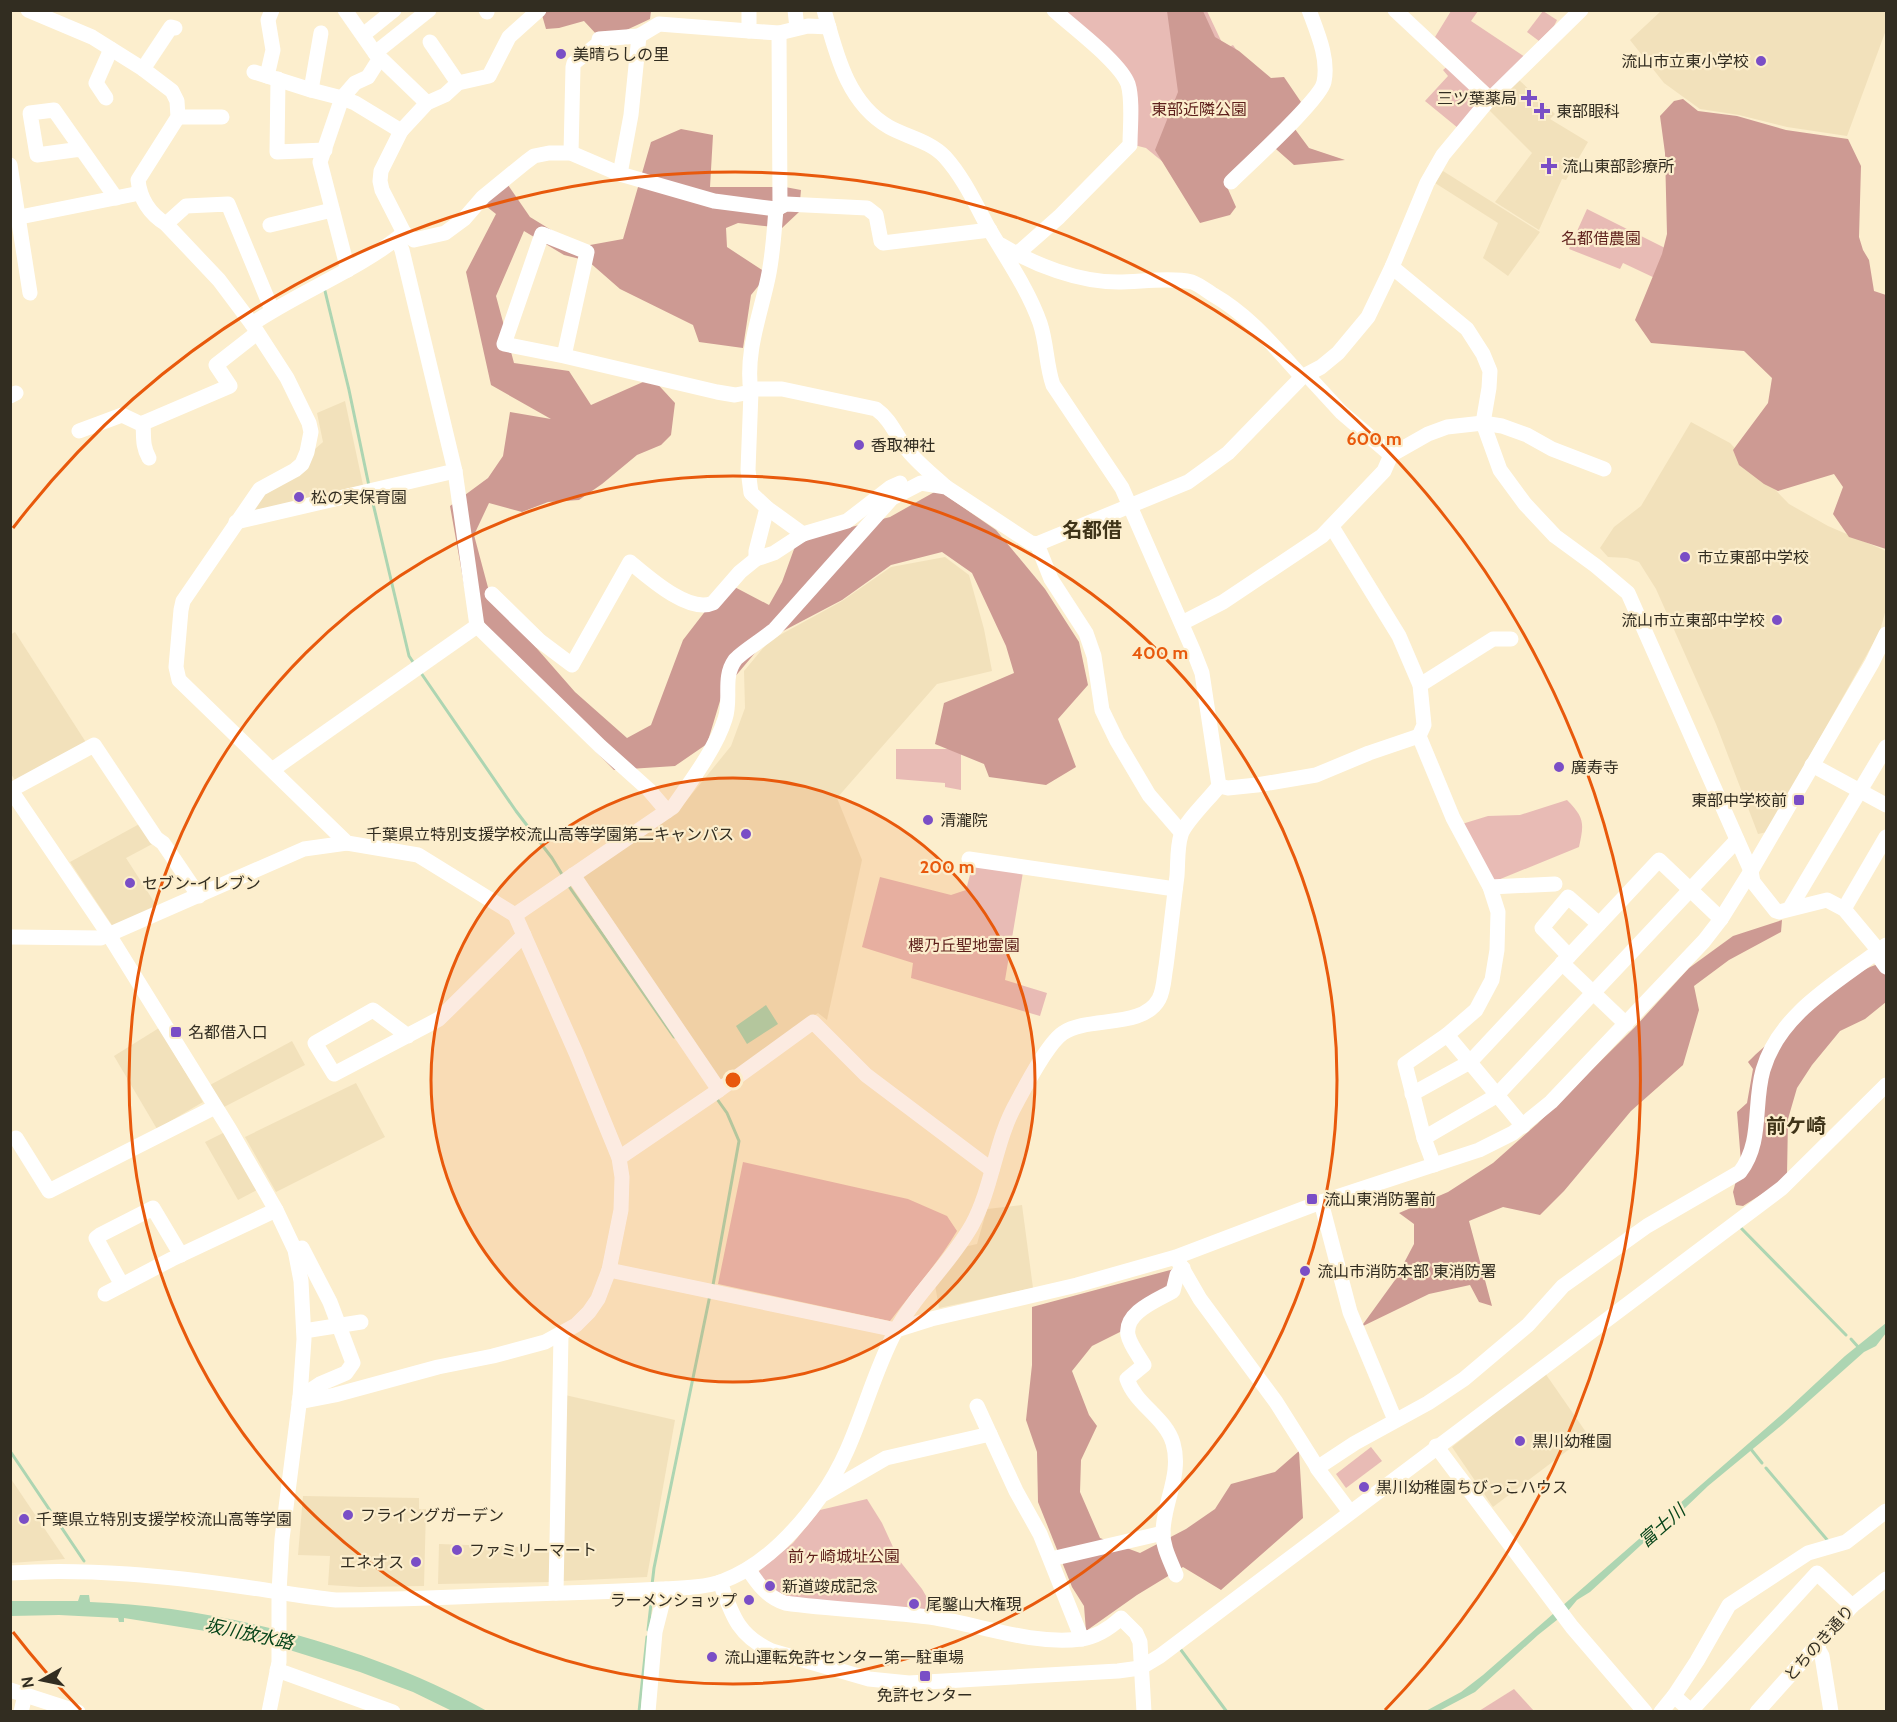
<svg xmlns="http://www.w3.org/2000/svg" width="1897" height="1722" viewBox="0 0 1897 1722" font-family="Cabin,'Noto Sans JP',sans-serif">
  <rect width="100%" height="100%" fill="#fceecd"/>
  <g fill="#f2e1bb">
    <path d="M1661 11H1886V30L1847 136 1787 127 1739 115 1700 109 1664 83 1630 40Z"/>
    <path d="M1519 80 1555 114 1550 119 1588 142 1566 180 1562 179 1539 230 1495 202 1532 153 1489 110Z"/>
    <path d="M1443 171 1540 232 1508 276 1483 258 1498 223 1435 183Z"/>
    <path d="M345 401 363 485 248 513 255 501 323 442 317 413Z"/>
    <path d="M1691 422 1730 443 1789 504 1828 526 1886 551V609L1880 631 1767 832 1758 834 1716 724 1656 589 1639 562 1627 558 1608 557 1600 548 1614 527 1641 506Z"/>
    <path d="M945 557 969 575 984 629 992 671 937 684 837 798 862 860 827 1020 818 1013 795 1028 728 1079H720L581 874 681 807 701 783 731 746 745 708 744 671 769 641 842 601 891 567Z"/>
    <path d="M15 632 87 744 17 783 11 774 10 635Z"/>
    <path d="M143 822 156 842 126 858 158 908 114 928 70 862Z"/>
    <path d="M159 1028 203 1102 157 1129 114 1056Z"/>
    <path d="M292 1041 305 1065 224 1107 210 1085Z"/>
    <path d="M356 1083 385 1137 276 1192 245 1137Z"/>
    <path d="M225 1132 259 1189 238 1200 205 1142Z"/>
    <path d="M1022 1205 1033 1288 939 1308 935 1285 964 1247 977 1244 987 1209Z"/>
    <path d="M1545 1373 1588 1435 1493 1507 1452 1447Z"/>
    <path d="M565 1395 675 1420 647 1577 562 1581Z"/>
    <path d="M11 1479 65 1559 11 1563Z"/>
    <path d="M303 1496 419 1498V1509H426L424 1586 359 1587 328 1585 330 1556 298 1555Z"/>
    <path d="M439 1544 553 1548 552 1582 438 1584Z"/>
  </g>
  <g fill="#e8bbb5">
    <path d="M1060 11H1207L1225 49 1233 45 1271 100 1180 176 1146 148 1134 145 1129 77Z"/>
    <path d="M1451 11H1478L1471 21 1525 57 1491 90 1435 37Z"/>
    <path d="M1543 11 1557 20 1554 26 1539 41 1527 32Z"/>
    <path d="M1449 65 1484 97 1458 128 1425 101 1448 76 1443 70Z"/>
    <path d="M1587 209 1669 250 1657 279 1623 263 1620 269 1569 249Z"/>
    <path d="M896 749H961V790L945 787V783L896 779Z"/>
    <path d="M1567 800C1585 818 1584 824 1579 847L1493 882 1462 824 1488 816 1520 815Z"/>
    <path d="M973 863 1023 872 1005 980 1047 993 1040 1016 911 978 913 963 862 947 880 877 951 895 966 890Z"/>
    <path d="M743 1162 908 1199 947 1216 957 1231C938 1263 913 1291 890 1321L718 1284Z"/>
    <path d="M1371 1447 1382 1461 1346 1488 1336 1474Z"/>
    <path d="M867 1499 882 1523 899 1560 922 1589 937 1615 786 1598C773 1592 760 1587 759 1571L793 1543 820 1510Z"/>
    <path d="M1514 1689 1534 1711H1479Z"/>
  </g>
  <g fill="#cd9a93">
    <path d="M546 10 651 11 650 19 620 33 598 36 584 21 559 28 546 29 542 15Z"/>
    <path d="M1167 11H1203L1215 37 1239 51 1271 78 1284 77 1301 102 1289 121 1309 148 1345 160 1294 165 1267 141 1224 180 1236 207 1230 215 1200 223 1155 150 1178 92Z"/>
    <path d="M1683 99 1698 111 1737 116 1786 130 1848 139 1861 166 1859 237 1863 250 1869 260 1874 291 1886 295V549L1849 537 1833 514 1843 487 1834 474 1778 491 1764 484 1739 465 1733 450 1768 403 1772 378 1744 351 1651 343 1635 320 1662 254 1667 234 1665 153 1660 116 1674 101Z"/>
    <path d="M681 129 713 135 710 187H785L801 190 799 212 782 228 738 223 726 228 727 247 768 274 751 295 743 348 699 342 693 325 620 289 588 261 564 255 524 231 496 296 514 363 569 371 591 405 652 378 675 403 671 435 661 445 637 455 602 484 579 500 548 502 522 512 489 503 474 535 490 595 575 692 627 738 651 725 683 640 727 583 769 605 782 582 797 541 890 517 938 490 996 530 1045 589 1079 642 1088 685 1058 719 1076 767 1046 785 989 777 984 764 935 744 944 703 1014 673 1006 646 972 573 942 552 891 565 842 600 766 640 723 691 707 744 675 766 614 770 541 696 495 641 465 590 450 506 488 478 503 456 510 412 551 419 491 385 466 272 496 214 482 203 506 182 530 217 579 247 623 239 651 142Z"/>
    <path d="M1782 920 1781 932 1729 960 1694 986 1699 1010 1683 1065 1631 1111 1564 1191 1540 1215 1503 1207 1469 1221 1492 1306 1479 1302 1470 1285 1429 1294 1361 1327 1395 1280 1414 1244V1224L1399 1213 1448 1192 1493 1163 1537 1124 1634 1028 1689 968 1733 936Z"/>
    <path d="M1880 964 1886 972V1002L1865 1019 1840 1031 1812 1065 1797 1088 1788 1119 1787 1175 1770 1189 1743 1206 1736 1205 1733 1192 1741 1162 1737 1112 1747 1103 1753 1069 1748 1062C1765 1044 1785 1031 1805 1015 1824 1000 1856 968 1880 964Z"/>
    <path d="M1174 1269 1170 1296 1126 1329 1092 1346 1072 1371 1089 1415 1097 1426 1081 1460 1080 1492 1100 1538 1140 1553 1186 1529 1215 1509 1231 1484 1275 1472 1299 1451 1303 1518 1221 1590 1183 1567 1137 1595 1086 1631 1084 1606 1072 1587 1038 1502 1037 1452 1026 1420 1032 1365V1307Z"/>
  </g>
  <g fill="#add5b2">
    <path d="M766 1005 778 1024 747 1044 736 1026Z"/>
    <path d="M1886 1323V1333L1876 1346 1864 1352 1783 1424 1708 1486 1685 1508 1653 1534 1590 1592 1577 1600 1567 1612 1538 1635 1475 1692 1439 1711 1424 1712 1461 1692 1483 1675 1788 1409 1845 1356Z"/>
    <path d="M80 1595H89L90 1602C218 1606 374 1648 487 1711H452L413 1692 360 1672 264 1642 224 1634 124 1618V1622H119L118 1618 59 1615 11 1616 10 1601H78Z"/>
  </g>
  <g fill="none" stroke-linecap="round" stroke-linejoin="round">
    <g stroke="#add5b2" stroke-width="3">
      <path d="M325 291 349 390 369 486"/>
      <path d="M371 495 409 656 415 665"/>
      <path d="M421 673 516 811 552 858 563 876"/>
      <path d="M568 885 674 1037"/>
      <path d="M1740 1227 1846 1335"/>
      <path d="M713 1285 739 1141 727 1113 717 1099"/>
      <path d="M1851 1339 1860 1349"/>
      <path d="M1750 1448 1762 1463"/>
      <path d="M10 1451 84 1561"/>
      <path d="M1766 1468 1829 1542"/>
      <path d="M652 1585 654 1568 710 1295"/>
      <path d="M648 1630 652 1595"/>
      <path d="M1181 1650 1227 1712"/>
      <path d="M639 1712 647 1637"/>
    </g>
    <g stroke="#fff" stroke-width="15">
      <path d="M28 10 92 37 143 69 172 91 177 101 178 117 138 180C140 199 150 214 166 224L219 280 252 324 287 378 309 423 311 432 307 452 302 464 295 470 260 489 183 601 181 610 176 667 179 680 347 843 418 855 515 915 576 1053 619 1158 622 1177 621 1210 609 1270 598 1299 589 1312 576 1325 545 1342 493 1356 438 1367 335 1395 299 1402"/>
      <path d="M345 10 375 53 427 103"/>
      <path d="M486 10 487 12"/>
      <path d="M749 10V31L779 33 808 26 829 27"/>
      <path d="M795 10 797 28"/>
      <path d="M1395 10 1490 99"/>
      <path d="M779 33 780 207"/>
      <path d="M363 35 394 10"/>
      <path d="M430 42 458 83"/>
      <path d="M375 53 429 10"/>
      <path d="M143 69 171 27 175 28"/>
      <path d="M254 72 311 90 342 98 355 103 401 131"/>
      <path d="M267 76 273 50 268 20 272 10"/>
      <path d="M278 79 277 152 325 150"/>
      <path d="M311 90 321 33"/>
      <path d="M106 98 96 83 111 49"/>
      <path d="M178 117H222"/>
      <path d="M81 149 37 155 30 113 54 110 116 198"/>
      <path d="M571 153 573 67 574 63 599 43V39L639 36"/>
      <path d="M10 165 30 293"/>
      <path d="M620 174 631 115 639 36 659 24 749 31"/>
      <path d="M1231 182C1247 166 1321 99 1324 82 1329 58 1317 32 1309 10"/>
      <path d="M10 219 140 193"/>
      <path d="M166 224 186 206 228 204 272 310"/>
      <path d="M270 225 332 210"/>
      <path d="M404 233 382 190 380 181 381 171 401 131 427 103 445 95 458 83 489 76 509 37 539 10"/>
      <path d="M1001 245C1035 265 1078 282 1118 282 1140 282 1170 277 1192 282 1198 284 1206 290 1212 294 1250 316 1273 345 1302 377"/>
      <path d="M1017 254 1059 217 1130 145C1130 128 1133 100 1128 84 1120 62 1072 27 1054 10"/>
      <path d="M1392 267 1467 329 1483 354 1490 371 1489 388 1483 423 1500 470 1525 504 1555 536 1596 566 1628 593 1751 871 1753 882 1776 911 1779 912 1827 900 1844 909 1879 951"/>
      <path d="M348 270 320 162 342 98 355 83 368 77 380 58"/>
      <path d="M252 324C301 291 358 270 404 233L414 240 445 233 464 219 483 197 526 162 534 156 549 153H571L620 174 714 201 776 209 786 204 867 208 876 215 881 241 883 243 990 230"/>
      <path d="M564 356 504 344 542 234 587 252 564 356 717 392 735 395 751 392 756 389H782L876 409C890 419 895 433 905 447 916 462 932 474 946 487"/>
      <path d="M1307 375 1341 412 1391 455"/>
      <path d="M10 396 16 393"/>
      <path d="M143 423C144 436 142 446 149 458"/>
      <path d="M79 431 122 415 141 424 230 386 216 365 257 333"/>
      <path d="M767 508 803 534"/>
      <path d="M236 522 455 471"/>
      <path d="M1332 527 1399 636 1420 685 1424 725 1419 736 1453 818 1490 887 1498 912 1497 950 1492 980 1476 1010 1447 1035"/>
      <path d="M1037 544 1051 579 1086 633 1094 656 1102 710 1117 741 1149 795 1181 832"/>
      <path d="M756 559V551L767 508 751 493 748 470 751 392C745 353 760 316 768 278 773 255 774 232 776 209"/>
      <path d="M492 594 540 641 572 665 630 562C648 577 689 614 713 603L740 572 756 559 774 553 803 534 847 521 891 487 900 483"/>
      <path d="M1182 623 1223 602 1322 536 1384 471 1391 455 1428 434 1447 427 1483 423 1502 426 1527 435 1552 449 1604 469"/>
      <path d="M477 626 600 746 649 790 667 811 515 915"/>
      <path d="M1420 685 1493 639H1511"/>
      <path d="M1812 765 1886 805"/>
      <path d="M272 770 477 626 455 471 402 250 397 239"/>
      <path d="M1219 786 1228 788 1257 785 1316 775 1369 753 1419 736"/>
      <path d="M10 789 109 935 230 1130 276 1210 295 1250 301 1281 304 1339 300 1397 282 1539 279 1592V1662L269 1712"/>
      <path d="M11 790 94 745 156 838 163 843 199 896"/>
      <path d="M667 811 673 807C691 781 716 748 725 719 732 699 722 678 735 660 740 653 765 638 775 629L892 498 921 483 946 487 1031 543 1037 544 1188 482 1228 453 1302 377 1321 367 1338 353 1368 317 1392 267 1427 183 1443 155 1487 102 1581 10"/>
      <path d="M969 859 1175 889"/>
      <path d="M573 875 719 1090"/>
      <path d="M1490 887 1555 884"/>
      <path d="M1790 908 1886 747"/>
      <path d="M1844 909 1886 837"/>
      <path d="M10 937 101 938 304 849 347 843"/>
      <path d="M1876 953 1886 967"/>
      <path d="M1569 956 1542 928 1568 897 1599 924"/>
      <path d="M1562 963 1626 1024"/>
      <path d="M408 1036 373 1010 315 1043 334 1074 439 1019 524 935"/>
      <path d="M1412 1094 1470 1062 1659 860 1721 919"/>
      <path d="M16 1138 49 1191 215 1107"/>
      <path d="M1424 1138 1496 1096 1737 840"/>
      <path d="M619 1158 719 1090 813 1022 866 1075 992 1170"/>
      <path d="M1434 1165 1424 1138 1405 1064 1447 1035 1523 1126"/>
      <path d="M1321 1202 1350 1312 1395 1420"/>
      <path d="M1178 1261 1200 1299 1276 1402 1317 1467"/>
      <path d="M609 1270 896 1330 931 1319 1077 1285 1176 1257 1321 1202 1479 1150 1513 1133 1551 1102 1704 941 1721 919 1751 871 1872 663 1886 634"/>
      <path d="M122 1285 96 1238 100 1235 153 1208 181 1255"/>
      <path d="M105 1294 172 1259 276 1210"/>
      <path d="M304 1331 361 1322"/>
      <path d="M300 1397 320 1384 346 1373 353 1363 330 1302 302 1248"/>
      <path d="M977 1406 1016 1491 1040 1534 1082 1639"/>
      <path d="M1436 1446 1572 1627 1645 1712"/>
      <path d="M824 1494 886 1458 990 1434"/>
      <path d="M1350 1512 1317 1468 1355 1443 1428 1403 1464 1379 1528 1325 1563 1286 1647 1226 1740 1172C1763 1142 1753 1105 1763 1070 1780 1011 1842 980 1886 945"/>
      <path d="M1051 1559 1163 1533"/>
      <path d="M748 1569C758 1584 767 1597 785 1603 835 1610 886 1611 936 1618 983 1626 1033 1645 1081 1639 1097 1637 1110 1628 1121 1618L1136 1633 1140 1642 1144 1712"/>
      <path d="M10 1573C88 1568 168 1576 245 1587 275 1591 305 1597 336 1600 412 1600 488 1595 564 1593 597 1592 629 1591 661 1589 681 1588 704 1588 723 1581 764 1566 796 1531 821 1496 857 1447 867 1385 895 1332 916 1293 950 1264 972 1225 993 1186 995 1140 1017 1102 1026 1085 1048 1043 1063 1033 1088 1016 1143 1029 1159 999 1164 990 1164 976 1166 966 1170 936 1173 906 1177 876 1178 863 1177 847 1181 835 1184 823 1211 797 1219 786L1202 673 1193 650 1122 488 1053 385C1046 365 1047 344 1040 323 1028 289 1006 258 988 227 975 203 963 177 945 157 930 141 907 137 889 127 847 103 836 53 824 10"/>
      <path d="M1176 1575C1171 1562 1162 1546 1163 1531 1164 1501 1182 1474 1173 1443 1165 1417 1136 1405 1127 1379L1144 1365C1139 1356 1130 1345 1128 1335 1124 1312 1158 1300 1173 1291L1177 1275 1183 1268"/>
      <path d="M720 1582C732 1615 738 1636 772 1651L869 1679 909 1683 1118 1671 1140 1668 1160 1656 1782 1188 1886 1085"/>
      <path d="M556 1593 561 1335"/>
      <path d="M1817 1647 1822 1656 1831 1712"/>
      <path d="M277 1670 393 1712"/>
      <path d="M10 1690 78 1712"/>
      <path d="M1674 1696 1691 1711 1817 1573 1852 1606"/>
      <path d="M21 1712 25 1695"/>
      <path d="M648 1712 655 1632 666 1589"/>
      <path d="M1661 1712 1674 1696 1697 1661 1729 1605 1808 1553 1846 1542 1886 1511"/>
      <path d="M1757 1712 1852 1606 1886 1579"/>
    </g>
  </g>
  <circle cx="733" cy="1080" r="302" fill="#e8590c" fill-opacity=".12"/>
  <g fill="none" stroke="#e8590c" stroke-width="3">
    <circle cx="733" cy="1080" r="302"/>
    <circle cx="733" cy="1080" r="604"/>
    <path d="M81 1710A907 907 0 0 1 13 1632M13 528A907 907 0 1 1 1385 1710"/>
  </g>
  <g fill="#7a4ec6" stroke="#fceecd" stroke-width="2">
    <circle cx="561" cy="54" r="6"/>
    <circle cx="1761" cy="61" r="6"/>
    <path d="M1526 89h6v6h6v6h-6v6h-6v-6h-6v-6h6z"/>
    <path d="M1539 102h6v6h6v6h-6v6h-6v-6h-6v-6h6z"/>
    <path d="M1546 157h6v6h6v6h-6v6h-6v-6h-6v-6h6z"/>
    <circle cx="859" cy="445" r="6"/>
    <circle cx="299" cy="497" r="6"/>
    <circle cx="1685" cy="557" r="6"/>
    <circle cx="1777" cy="620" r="6"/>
    <circle cx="1559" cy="767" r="6"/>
    <rect x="1793" y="794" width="12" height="12" rx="3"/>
    <circle cx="928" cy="820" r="6"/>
    <circle cx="746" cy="834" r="6"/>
    <circle cx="130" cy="883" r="6"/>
    <rect x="170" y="1026" width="12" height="12" rx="3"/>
    <rect x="1306" y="1193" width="12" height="12" rx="3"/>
    <circle cx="1305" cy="1271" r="6"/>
    <circle cx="1520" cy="1441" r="6"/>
    <circle cx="1364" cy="1487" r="6"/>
    <circle cx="348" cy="1515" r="6"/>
    <circle cx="24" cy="1519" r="6"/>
    <circle cx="457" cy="1550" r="6"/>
    <circle cx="416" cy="1562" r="6"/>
    <circle cx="770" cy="1586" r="6"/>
    <circle cx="749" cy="1600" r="6"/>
    <circle cx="914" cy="1604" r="6"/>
    <circle cx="712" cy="1657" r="6"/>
    <rect x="919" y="1670" width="12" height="12" rx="3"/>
  </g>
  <g text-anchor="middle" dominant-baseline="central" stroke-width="4.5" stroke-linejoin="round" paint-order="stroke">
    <g font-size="16" fill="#322d21" stroke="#fceecd" text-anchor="start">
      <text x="573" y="54">美晴らしの里</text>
      <text x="1749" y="61" text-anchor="end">流山市立東小学校</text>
      <text x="1517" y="98" text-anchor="end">三ツ葉薬局</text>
      <text x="1556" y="111">東部眼科</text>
      <text x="1562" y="166">流山東部診療所</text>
      <text x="871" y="445">香取神社</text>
      <text x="311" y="497">松の実保育園</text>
      <text x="1697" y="557">市立東部中学校</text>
      <text x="1765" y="620" text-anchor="end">流山市立東部中学校</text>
      <text x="1571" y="767">廣寿寺</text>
      <text x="1787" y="800" text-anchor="end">東部中学校前</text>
      <text x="940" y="820">清瀧院</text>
      <text x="734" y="834" text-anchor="end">千葉県立特別支援学校流山高等学園第二キャンパス</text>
      <text x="142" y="883">セブン-イレブン</text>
      <text x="188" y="1032">名都借入口</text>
      <text x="1324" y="1199">流山東消防署前</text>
      <text x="1317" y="1271">流山市消防本部 東消防署</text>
      <text x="1532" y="1441">黒川幼稚園</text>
      <text x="1376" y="1487">黒川幼稚園ちびっこハウス</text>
      <text x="360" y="1515">フライングガーデン</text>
      <text x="36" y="1519">千葉県立特別支援学校流山高等学園</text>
      <text x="469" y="1550">ファミリーマート</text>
      <text x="404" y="1562" text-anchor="end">エネオス</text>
      <text x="782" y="1586">新道竣成記念</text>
      <text x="737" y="1600" text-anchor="end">ラーメンショップ</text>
      <text x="926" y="1604">尾鑿山大権現</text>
      <text x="724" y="1657">流山運転免許センター第一駐車場</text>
      <text x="925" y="1695" text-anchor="middle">免許センター</text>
    </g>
    <g font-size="16" fill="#5e1f1b" stroke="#fceecd">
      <text x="1199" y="109">東部近隣公園</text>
      <text x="1601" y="238">名都借農園</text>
      <text x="964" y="945">櫻乃丘聖地霊園</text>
      <text x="844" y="1556">前ヶ崎城址公園</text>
    </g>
    <g font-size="16" fill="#322d21" stroke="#fceecd">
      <text transform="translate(1819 1643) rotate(-48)">とちのき通り</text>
    </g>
    <g font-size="18" font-style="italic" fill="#08461b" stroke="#fceecd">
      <text transform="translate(1662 1526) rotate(-41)">富士川</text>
      <text transform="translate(249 1634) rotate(12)">坂川放水路</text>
    </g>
    <g font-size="20" font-weight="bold" fill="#3f3419" stroke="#fceecd">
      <text x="1092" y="530">名都借</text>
      <text x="1796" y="1126">前ケ崎</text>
    </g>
  </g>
  <circle cx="733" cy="1080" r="9" fill="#e8590c" stroke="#fceecd" stroke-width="3"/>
  <g font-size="18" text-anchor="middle" font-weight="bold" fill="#e8590c" stroke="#fceecd" stroke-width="4.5" stroke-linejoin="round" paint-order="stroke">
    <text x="1374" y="445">600 m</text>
    <text x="1160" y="659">400 m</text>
    <text x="947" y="873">200 m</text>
  </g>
  <rect width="1897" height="1722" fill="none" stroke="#322d21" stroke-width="24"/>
  <g transform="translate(42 1680) rotate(261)" stroke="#fceecd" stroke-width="4.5" paint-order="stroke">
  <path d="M0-4.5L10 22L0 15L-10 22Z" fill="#322d21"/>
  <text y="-9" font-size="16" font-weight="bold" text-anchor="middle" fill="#322d21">N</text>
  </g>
</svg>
